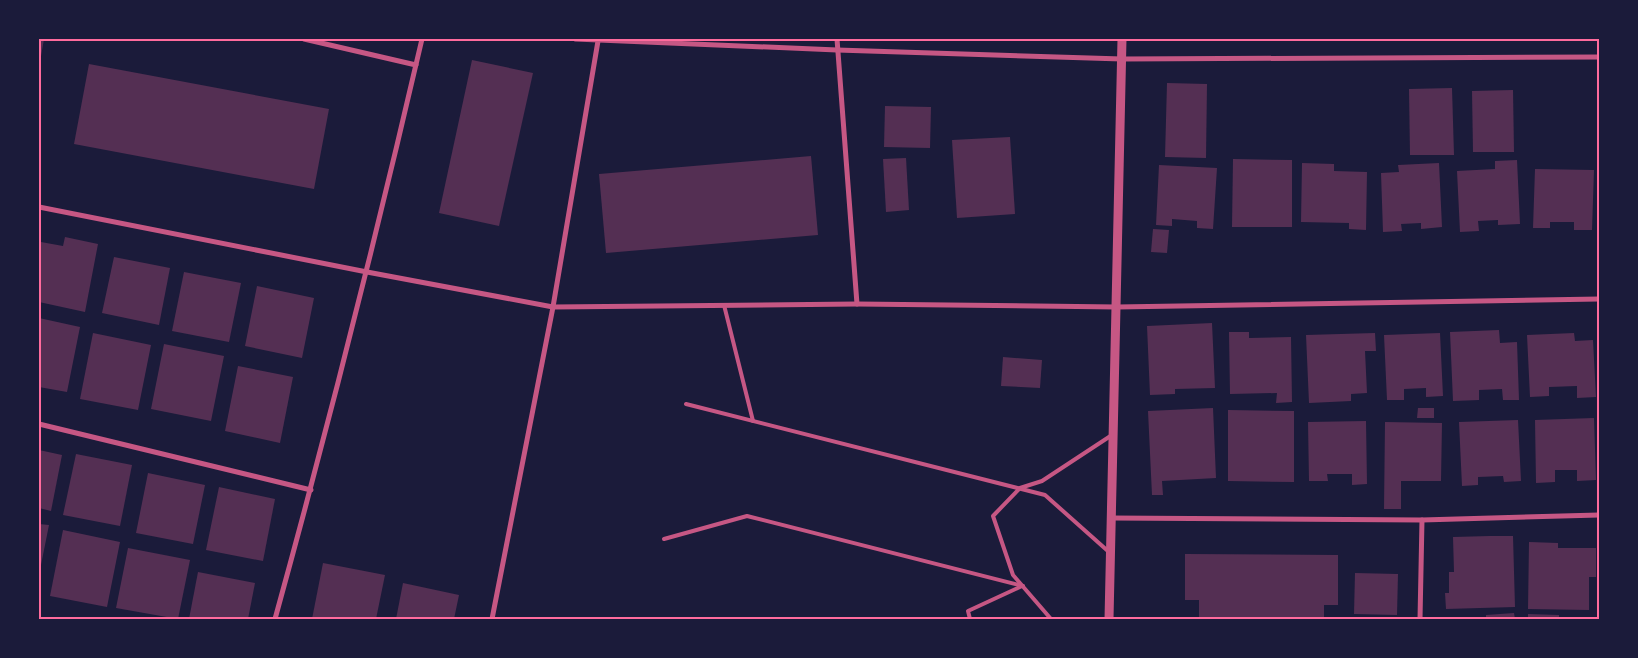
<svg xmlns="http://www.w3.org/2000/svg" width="1638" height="658" viewBox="0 0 1638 658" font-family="Manrope,sans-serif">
  <rect width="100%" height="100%" fill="#1b1b3a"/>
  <g fill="#542f53">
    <path d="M39 39H44L40 62 39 61Z"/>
    <path d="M472 60 533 73 499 226 439 213Z"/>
    <path d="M89 64 329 109 314 189 74 144Z"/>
    <path d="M1167 83 1207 84 1206 158 1165 157Z"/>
    <path d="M1452 88 1454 155H1410L1409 89Z"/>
    <path d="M1513 90 1514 152H1473L1472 91Z"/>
    <path d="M885 106 931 107 930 148 884 147Z"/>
    <path d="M1010 137 1015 214 957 218 952 140Z"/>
    <path d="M811 156 818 235 606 253 599 174Z"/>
    <path d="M906 158 909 210 886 212 883 159Z"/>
    <path d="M1233 159 1292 160V227H1232Z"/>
    <path d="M1517 160 1520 224 1498 225V220L1478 221 1479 231 1460 232 1457 171 1495 169V161Z"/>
    <path d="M1302 163 1334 164V171L1367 172 1366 230 1349 229V223L1301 222Z"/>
    <path d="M1439 163 1442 227 1421 229V223L1401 224 1402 231 1383 232 1381 173 1399 172 1398 165Z"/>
    <path d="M1159 165 1217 168 1213 229 1197 228V221L1172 219V226L1156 225Z"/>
    <path d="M1535 169 1594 170 1592 230H1574V222H1550V228H1533Z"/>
    <path d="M1153 229 1169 230 1167 253 1151 252Z"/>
    <path d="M65 237 98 244 85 312 39 302V252L41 242 63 246Z"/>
    <path d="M114 257 170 268 159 325 102 313Z"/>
    <path d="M184 272 241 283 229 342 172 331Z"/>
    <path d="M257 286 314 298 302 358 245 346Z"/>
    <path d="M39 318 80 327 67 392 39 387Z"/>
    <path d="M1212 323 1215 388 1175 389V394L1150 395 1147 326Z"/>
    <path d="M1499 330 1500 343 1517 342 1519 400H1503L1502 389 1479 390V400L1453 401 1450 332Z"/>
    <path d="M1229 332H1249V338L1291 337 1292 402 1276 403 1277 393 1230 394Z"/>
    <path d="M93 333 151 345 138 410 80 399Z"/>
    <path d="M1375 333 1376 351H1365L1367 393 1351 394V401L1309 403 1306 335Z"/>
    <path d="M1440 333 1443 396 1426 397V388L1404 389V400H1387L1384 335Z"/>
    <path d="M1574 333 1575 341 1593 340 1596 397 1577 398V386L1549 387V396L1530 397 1527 335Z"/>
    <path d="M164 344 224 356 211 421 151 409Z"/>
    <path d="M1003 357 1042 360 1040 388 1001 386Z"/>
    <path d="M238 366 293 377 280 443 225 431Z"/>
    <path d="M1213 408 1216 478 1162 481 1163 495H1152L1148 411Z"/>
    <path d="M1418 408H1434V418H1417Z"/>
    <path d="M1228 410 1294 411V482L1228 481Z"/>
    <path d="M1594 418 1596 480 1577 481V470H1555V482L1536 483 1535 420Z"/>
    <path d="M1518 420 1521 481 1504 482 1503 476 1478 477V485L1462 486 1459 422Z"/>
    <path d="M1366 421 1367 484 1352 485V474H1327L1328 481H1309L1308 422Z"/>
    <path d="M1385 422 1442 423 1441 481H1401V509H1384Z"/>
    <path d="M39 450 62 455 51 511 39 508Z"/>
    <path d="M76 454 132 465 120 526 63 515Z"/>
    <path d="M148 473 205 485 193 544 136 533Z"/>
    <path d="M219 487 275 499 263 561 206 550Z"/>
    <path d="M39 524 49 525 40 570H39Z"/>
    <path d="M63 530 120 542 107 607 50 596Z"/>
    <path d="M1490 536H1513L1515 607 1446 609 1445 593H1449V572H1454L1453 537Z"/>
    <path d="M1529 542 1558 543V548H1596V577H1589V610L1528 609Z"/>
    <path d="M128 548 190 560 178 619 116 608Z"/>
    <path d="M1185 554 1338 555V605H1324V619H1199V600H1185Z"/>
    <path d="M323 563 385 575 376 619H312Z"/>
    <path d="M198 572 255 583 248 619H189Z"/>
    <path d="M1355 573 1398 574 1397 615 1354 614Z"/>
    <path d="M403 583 459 595 454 619H396Z"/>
    <path d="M1514 613 1515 619H1486V615Z"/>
    <path d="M1528 614 1559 615V619H1528Z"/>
  </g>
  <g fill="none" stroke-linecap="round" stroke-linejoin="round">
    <g stroke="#c65784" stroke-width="4">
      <path d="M724 305 753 421"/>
      <path d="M686 404 1045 495 1109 552"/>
      <path d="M664 539 747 516 1023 586"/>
      <path d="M970 619 968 611 1022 586"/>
      <path d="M1051 619 1013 575 993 516 1020 488 1042 481 1112 435"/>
    </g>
    <g stroke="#c65784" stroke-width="5">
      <path d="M304 39 416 65"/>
      <path d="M575 39 837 50 1122 59 1599 57"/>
      <path d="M837 39 857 304"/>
      <path d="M39 207 367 272 553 307 857 304 1117 307 1599 299"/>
      <path d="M39 424 311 490"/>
      <path d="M1111 518 1422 520 1599 515"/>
      <path d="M275 619C328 427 377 233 422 39"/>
      <path d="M492 619 553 307 598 41"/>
      <path d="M1420 619 1422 520"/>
    </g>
    <path stroke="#c65784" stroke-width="9" d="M1109 619 1122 39"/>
  </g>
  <rect width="1638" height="658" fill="none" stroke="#1b1b3a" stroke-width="80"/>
  <rect x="40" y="40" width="1558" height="578" fill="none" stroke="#ff6b9d" stroke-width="2"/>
</svg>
